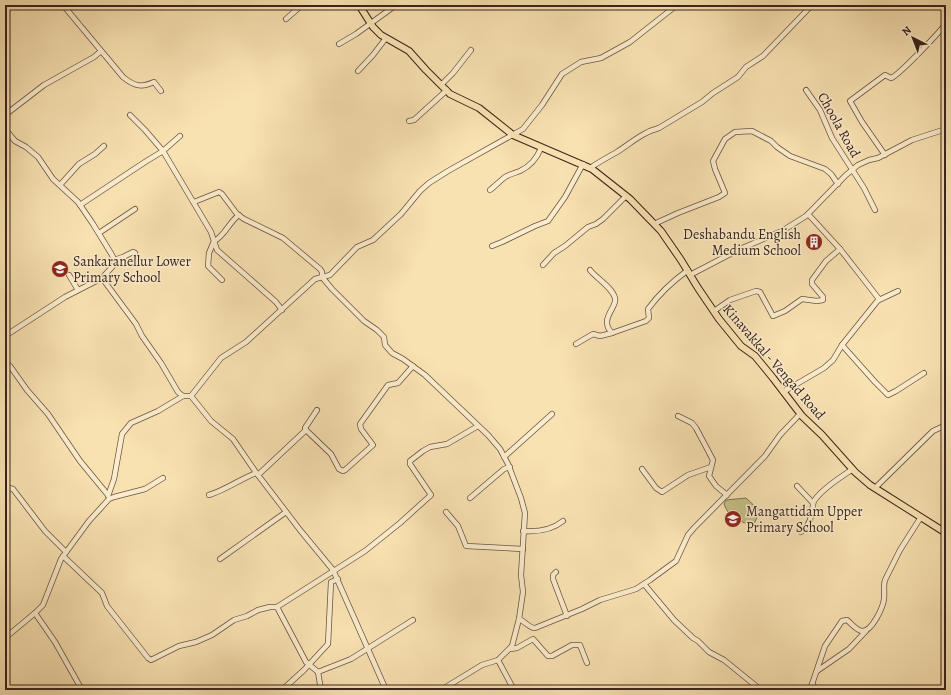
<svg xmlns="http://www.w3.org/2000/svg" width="951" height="695" viewBox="0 0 951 695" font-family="Alegreya,serif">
  <rect width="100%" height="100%" fill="#f9e2b2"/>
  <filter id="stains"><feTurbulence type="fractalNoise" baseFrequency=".005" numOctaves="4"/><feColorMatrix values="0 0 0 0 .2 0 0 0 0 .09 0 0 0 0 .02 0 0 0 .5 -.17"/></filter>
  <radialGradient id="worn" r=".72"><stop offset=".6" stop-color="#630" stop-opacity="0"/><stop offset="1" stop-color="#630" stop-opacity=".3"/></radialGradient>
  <path fill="#c5c187" stroke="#7f7251" d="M746 498 760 511 754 524C741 524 728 517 724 504L726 500Z"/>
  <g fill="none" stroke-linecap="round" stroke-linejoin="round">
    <g stroke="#695441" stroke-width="6">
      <g id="minor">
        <path d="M63 5 123 77C134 86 141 88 154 82L161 91"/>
        <path d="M944 5 946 7"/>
        <path d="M286 19 302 5"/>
        <path d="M339 44 356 34 396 5"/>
        <path d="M358 71 373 55 386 38"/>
        <path d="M441 85 453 73 471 50"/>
        <path d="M806 90 820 110 832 138 864 188 875 210"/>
        <path d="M5 104 7 110 5 114"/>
        <path d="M5 115 44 85 94 57 101 51"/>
        <path d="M130 115 145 130 163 151 180 136"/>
        <path d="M409 121 414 120 447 90"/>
        <path d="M5 129 15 141 26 147 38 157 53 179 78 202 93 224 112 255 115 262 113 266 102 278"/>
        <path d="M885 155 862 122 850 101 885 75 891 78C898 76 942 30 946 23"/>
        <path d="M590 168C599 162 608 157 617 152 631 143 643 132 659 128L702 102 713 93 738 77 746 67 763 56 812 5"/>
        <path d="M60 185 79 164 95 154 104 146"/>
        <path d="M490 190C495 186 500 181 505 177 510 174 515 173 520 171 531 166 537 158 541 148"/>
        <path d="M194 202 219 192 222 194 237 214 244 219 283 238 320 269 322 272V277L332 289 364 321 377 330 384 337 385 345 392 353 403 359 425 375 488 435 500 449 508 464 521 498 525 513 521 575 523 592 519 619 512 646 498 660 482 665 441 690"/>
        <path d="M80 205 145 162 163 151 211 232 217 250 250 279 276 302 282 310"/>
        <path d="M654 224 678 213 719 197 725 193 715 169 713 161 725 139 735 132 752 131 771 141 777 147 790 156 825 169 831 174 838 184"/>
        <path d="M99 233 135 209"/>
        <path d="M492 246 502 242 535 226 548 221 565 197 583 164"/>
        <path d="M114 260 123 257 133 252 135 253"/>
        <path d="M543 265 554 253 565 246 588 227 596 224 603 219 626 196"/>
        <path d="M590 270C596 278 612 287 615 298 618 307 598 319 612 333L646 321 649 318 648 309C659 294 673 281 688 270"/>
        <path d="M69 275 78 290"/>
        <path d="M690 275 740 249 782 231 806 216 846 175 858 165 869 160 878 158 912 140 946 129"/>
        <path d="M222 280 208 266 209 253 214 241C224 237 229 222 239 215"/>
        <path d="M879 300 898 291"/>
        <path d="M714 311 730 300 756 291 760 292 773 316 785 311 802 299 817 301 823 300V297L812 284V280L826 261 840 249"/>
        <path d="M5 336 65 297 102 278 136 324 142 336 161 363 178 392 183 396H191"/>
        <path d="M576 344 593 334 600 336 612 333"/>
        <path d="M842 345 875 382 888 395 896 391 924 373"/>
        <path d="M5 362 10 366 27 390 48 414 80 461 108 495"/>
        <path d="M783 392 824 368 833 360 842 345 879 299 840 249 808 214"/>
        <path d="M678 416 692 423 696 428 713 460 709 476 716 486 727 495"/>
        <path d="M306 430 331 454 339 469 343 471 345 470 373 445 361 429 360 424 388 385 398 383 413 366"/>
        <path d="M504 457 552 414"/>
        <path d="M642 469 656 488 662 492 688 475 711 467"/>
        <path d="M258 475 306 430 305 428 317 410"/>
        <path d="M797 486 813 503"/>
        <path d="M875 488 933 431 946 425"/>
        <path d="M5 489 9 488 13 489 45 531 66 552"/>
        <path d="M209 495C226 490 240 479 256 473"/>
        <path d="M108 496 114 479 122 434 131 423 158 411 183 396"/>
        <path d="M470 498 504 469 510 467"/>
        <path d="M446 512 458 526 466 546 523 549"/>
        <path d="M523 531C537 532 552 530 563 521"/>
        <path d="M801 532C806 528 810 522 811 516 813 511 812 505 814 501 821 490 842 476 853 469"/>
        <path d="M63 556 102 593 107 606 148 658 151 660 179 646 196 642 212 635 234 620 247 616 258 610 270 607H277L365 551 400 523 431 495 410 464V461L423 451 430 447 447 444 478 426"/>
        <path d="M220 559 286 512"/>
        <path d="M556 572 553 575V579L567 616"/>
        <path d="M644 584 674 620 693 638 698 641 709 652 724 660 761 690"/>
        <path d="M277 607 306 662 318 672 321 690"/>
        <path d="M35 613 55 642 82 690"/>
        <path d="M519 619C525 621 529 628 535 628L582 609 600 600 636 589 650 580 676 561 688 535 694 528 765 456 780 435 800 414"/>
        <path d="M5 638 35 613 43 605 61 559 89 521 109 499 114 497 145 489 163 478"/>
        <path d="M510 649 517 648 533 639 548 656H552L572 645H580L587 663"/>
        <path d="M498 660 514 690"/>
        <path d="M817 671 849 649 866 631"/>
        <path d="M318 672 351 659 413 620"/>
        <path d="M812 684 817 690"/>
        <path d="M282 690 304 670 328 644 331 582 338 579"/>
        <path d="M386 690 333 570 300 530 255 471 233 439 211 421 191 396 221 358 246 342 315 279 330 275 357 247 373 240 401 214 420 191 429 183 448 171 523 129 542 105 562 74 581 62 601 58 630 42 677 5"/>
        <path d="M810 690 825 646 842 621 847 620C851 623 856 630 862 631 872 632 883 607 884 599 885 593 883 587 885 580L900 550 921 517"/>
        <path d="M937 690 938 689"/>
      </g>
    </g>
    <g stroke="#39241b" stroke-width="8">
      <path id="major" d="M359 5 373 27 381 35 409 51 426 70 450 94 479 108 513 135 592 169 630 199 661 231 681 260 698 288 719 319 741 346 755 356 773 378 802 416 822 435 855 472 870 485 946 533"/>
    </g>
    <use href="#minor" stroke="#fbeccd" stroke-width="4.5"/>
    <use href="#major" stroke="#f9e2b2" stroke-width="6"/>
  </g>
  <defs>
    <g id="building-disc" transform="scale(0.9)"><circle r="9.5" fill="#8f2418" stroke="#fbeccd"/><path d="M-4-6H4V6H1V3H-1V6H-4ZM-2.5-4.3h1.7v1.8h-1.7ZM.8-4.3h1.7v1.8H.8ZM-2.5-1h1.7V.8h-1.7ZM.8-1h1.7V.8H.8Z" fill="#fff"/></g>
    <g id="school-disc" transform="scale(0.9)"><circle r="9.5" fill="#8f2418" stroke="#fbeccd"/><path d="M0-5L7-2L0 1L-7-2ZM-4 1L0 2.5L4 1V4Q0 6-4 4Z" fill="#fff"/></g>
  </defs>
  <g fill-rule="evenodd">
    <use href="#building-disc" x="814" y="242"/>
    <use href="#school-disc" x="60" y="269"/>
    <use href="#school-disc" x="733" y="519"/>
  </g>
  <g text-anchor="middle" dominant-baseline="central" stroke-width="3" stroke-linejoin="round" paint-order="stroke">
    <g font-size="14" fill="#39241b" stroke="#fbeccd">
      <text transform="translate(839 125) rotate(61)">Choola Road</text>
      <text transform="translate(774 362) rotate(49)">Kinavakkal - Vengad Road</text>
    </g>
    <g font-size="14" fill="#39241b" stroke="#fbeccd" text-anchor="start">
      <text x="801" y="234" text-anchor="end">Deshabandu English<tspan x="801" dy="16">Medium School</tspan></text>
      <text x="73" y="261">Sankaranellur Lower<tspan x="73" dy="16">Primary School</tspan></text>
      <text x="746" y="511">Mangattidam Upper<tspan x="746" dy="16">Primary School</tspan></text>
    </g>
  </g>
  <rect width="951" height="695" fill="none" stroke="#f9e2b2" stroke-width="20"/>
  <rect x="6" y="6" width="939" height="683" fill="none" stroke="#39241b" stroke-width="2"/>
  <rect x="10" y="10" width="931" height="675" fill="none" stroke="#39241b"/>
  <g transform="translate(913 38) rotate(318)" stroke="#fbeccd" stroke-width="3" paint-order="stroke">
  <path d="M0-3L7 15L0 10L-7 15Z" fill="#39241b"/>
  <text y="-6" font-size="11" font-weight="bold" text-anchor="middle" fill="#39241b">N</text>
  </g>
  <rect width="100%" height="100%" filter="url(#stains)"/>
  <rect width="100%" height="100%" fill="url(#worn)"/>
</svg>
